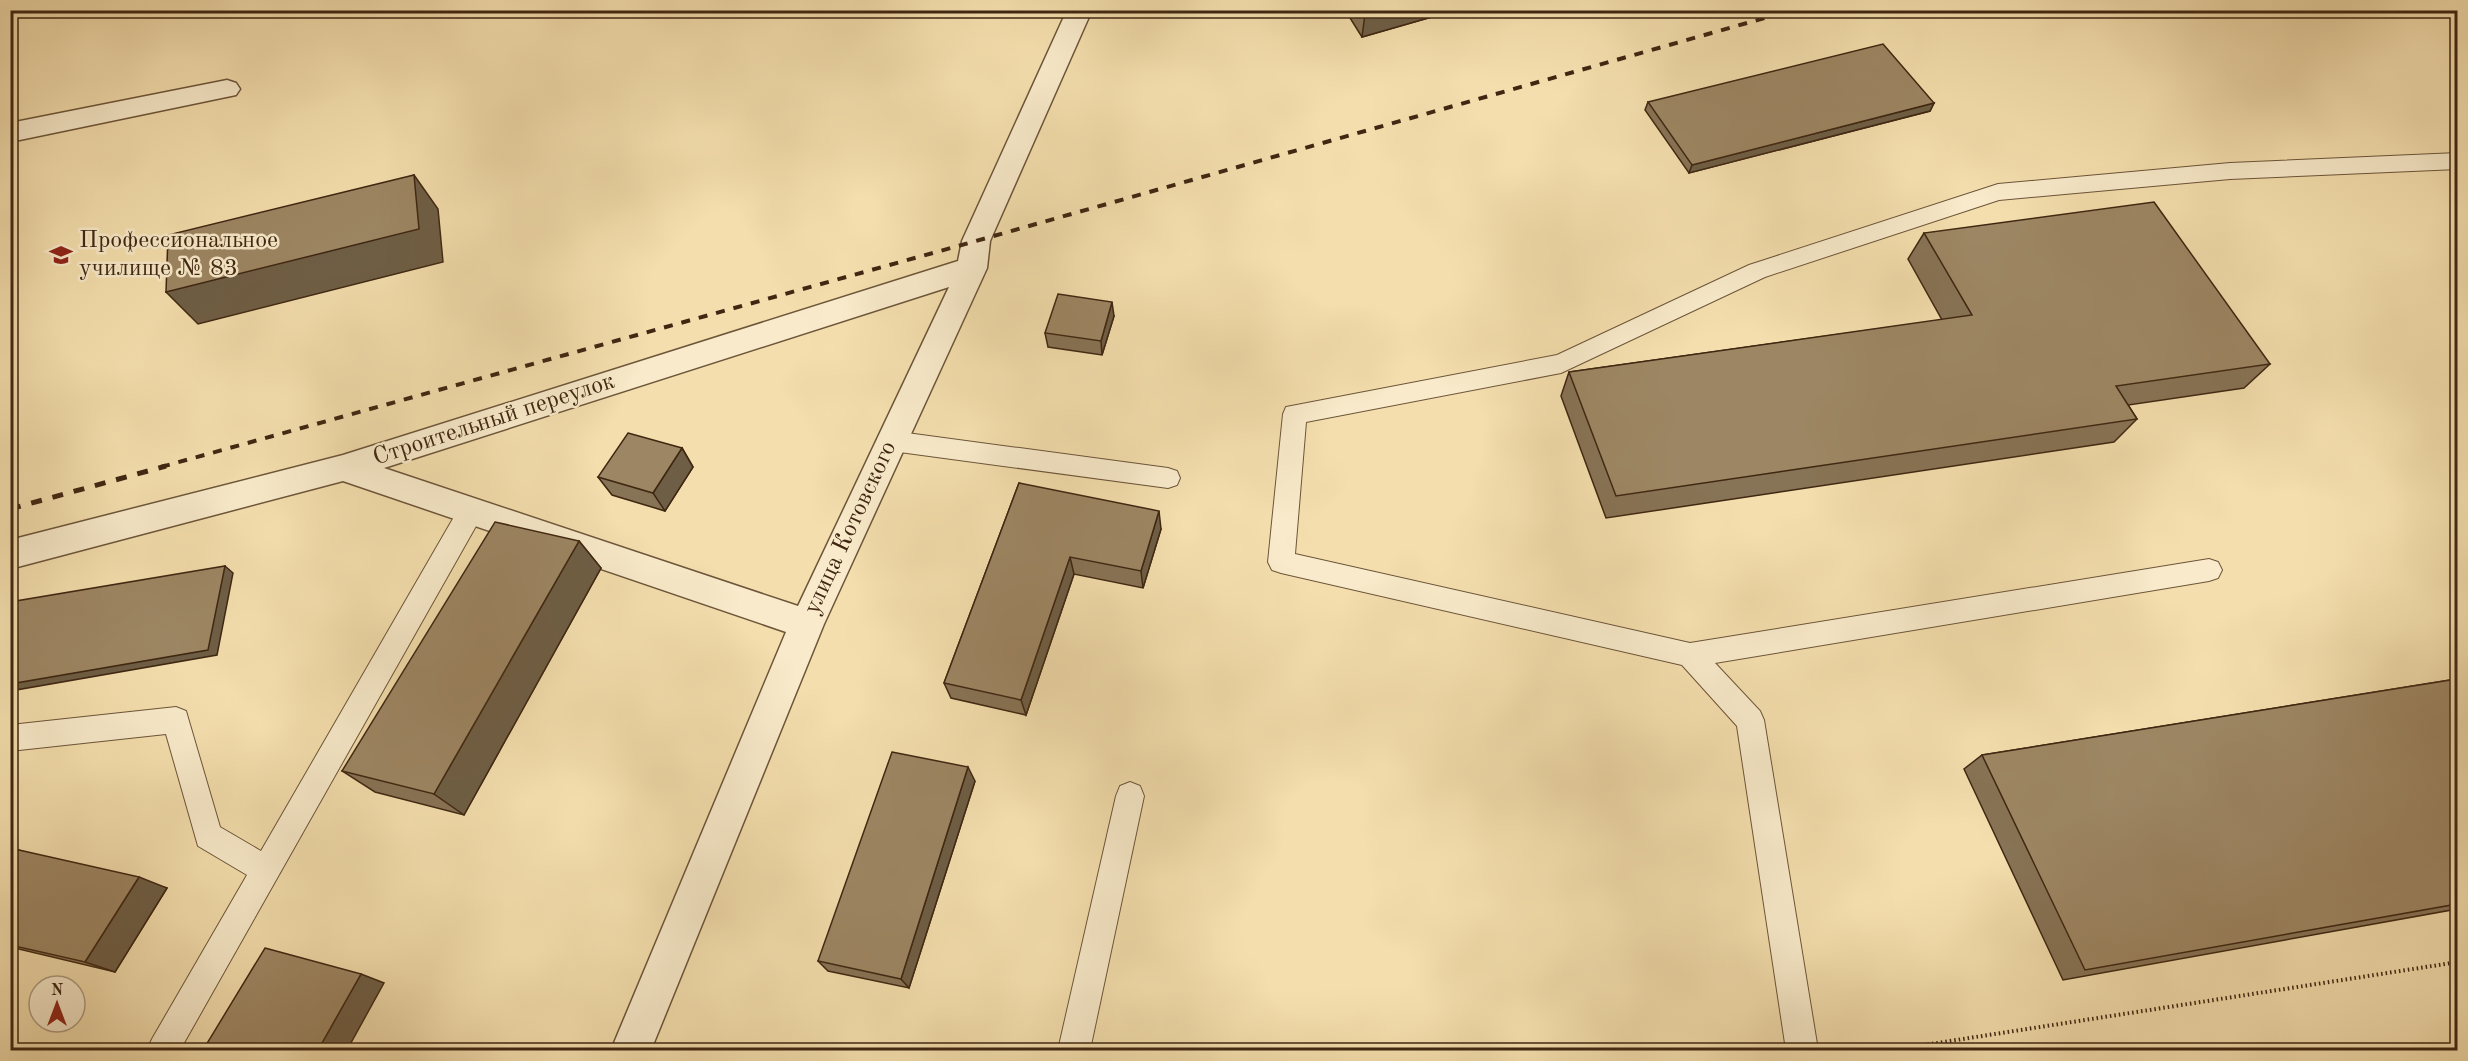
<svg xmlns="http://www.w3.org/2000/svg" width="2468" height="1061" viewBox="0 0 2468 1061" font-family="'Old Standard TT',serif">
  <rect width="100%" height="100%" fill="#f4dead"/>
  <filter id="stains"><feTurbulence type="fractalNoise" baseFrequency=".00333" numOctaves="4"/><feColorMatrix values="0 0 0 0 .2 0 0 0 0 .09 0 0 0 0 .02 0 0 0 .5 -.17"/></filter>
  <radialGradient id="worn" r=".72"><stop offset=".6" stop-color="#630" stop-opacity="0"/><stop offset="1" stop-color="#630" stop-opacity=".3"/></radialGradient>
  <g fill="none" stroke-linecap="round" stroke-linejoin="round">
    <g stroke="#6c5539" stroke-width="2">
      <g id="lane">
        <path d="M2458 153V169L2230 179 1999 200 1765 277 1561 373 1306 422 1295 554 1690 643 2209 559 2218 562 2222 570 2218 578 2209 581 1715 663 1760 711 1764 720 1818 1050H1786L1737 726 1682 665 1281 573 1272 570 1268 562 1283 414 1286 407 1557 355 1749 265 1998 184 2230 163Z"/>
        <path d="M892 431 1168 468 1177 471 1180 478 1177 485 1168 488 892 451 883 448 880 441 883 434Z"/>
        <path d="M471 500 480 503 484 511 480 519 180 1050H147L152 1039 247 875 198 846 166 734 10 751V725L176 707 186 711 220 827 261 851 462 503Z"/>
        <path d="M1130 782 1140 786 1144 796 1090 1050H1058L1116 796 1120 786Z"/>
      </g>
    </g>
    <g stroke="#6c5539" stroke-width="3">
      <g id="street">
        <path d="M1067 10H1092L990 241 987 268 824 624 651 1050H611L786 632 343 481 10 569V540L343 455 958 261 962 241ZM949 287 798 606 384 468Z"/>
        <path d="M227 80 236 83 240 89 236 95 10 142V123Z"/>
      </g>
    </g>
    <path stroke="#3f2712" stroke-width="4" stroke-dasharray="1.5 3" stroke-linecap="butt" d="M1892 1050 2458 962"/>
    <use href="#lane" fill="#f8eaca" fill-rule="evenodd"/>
    <use href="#street" fill="#f8eaca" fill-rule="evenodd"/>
    <path stroke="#3f2712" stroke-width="4" stroke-dasharray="9 9" stroke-linecap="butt" d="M161 467 976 241 1793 10"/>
    <path stroke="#3f2712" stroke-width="5" stroke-dasharray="11 11" stroke-linecap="butt" d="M10 509 166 466"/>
  </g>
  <g fill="#877355" stroke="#3f2712" stroke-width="1.5">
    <path d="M1345 10H1456L1362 37Z"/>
    <path d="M1648 102 1934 103 1930 111 1689 173 1645 110Z"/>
    <path d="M1924 233 2270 364 2244 388 2128 405 2137 419 2114 442 1606 518 1561 396 1569 372 1942 320 1908 259Z"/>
    <path d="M1114 316 1102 355 1048 347 1045 333Z"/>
    <path d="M682 448 693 467 665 511 612 495 598 477Z"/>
    <path d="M1019 483 1161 529 1143 588 1074 574 1026 715 951 698 944 683Z"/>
    <path d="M579 541 601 568 464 815 375 792 342 771Z"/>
    <path d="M2457 679V909L2063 980 1964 769 1982 755Z"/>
    <path d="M975 781 909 988 828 971 818 961Z"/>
    <path d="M10 848 167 888 115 972 10 947Z"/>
  </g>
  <g fill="#6e5e45" stroke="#3f2712" stroke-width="1.5">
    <path d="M10 10H38L10 17Z"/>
    <path d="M1379 10H1456L1362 37 1365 14Z"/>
    <path d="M1934 103 1930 111 1689 173 1692 165Z"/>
    <path d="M414 175 438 209 443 262 198 324 166 292Z"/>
    <path d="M1112 302 1114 316 1102 355 1101 341Z"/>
    <path d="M682 448 693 467 665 511 653 493Z"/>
    <path d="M1159 511 1161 529 1143 588 1141 571Z"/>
    <path d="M579 541 601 568 464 815 434 794Z"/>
    <path d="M1070 557 1074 574 1026 715 1021 700Z"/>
    <path d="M225 566 233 573 217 655 10 691V684Z"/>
    <path d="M968 767 975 781 909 988 901 979Z"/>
    <path d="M139 877 167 888 115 972 85 962Z"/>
    <path d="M361 974 384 983 347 1050H318Z"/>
  </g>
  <g fill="#9d8663" stroke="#3f2712" stroke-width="1.5">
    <path d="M1362 10H1379L1365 14Z"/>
    <path d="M1883 44 1934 103 1692 165 1648 102Z"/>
    <path d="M414 175 419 229 166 292 168 235Z"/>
    <path d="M2154 202 2270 364 2116 386 2137 419 1616 496 1569 372 1972 315 1924 233Z"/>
    <path d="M1058 294 1112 302 1101 341 1045 333Z"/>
    <path d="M628 433 682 448 653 493 598 477Z"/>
    <path d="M1019 483 1159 511 1141 571 1070 557 1021 700 944 683Z"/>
    <path d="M495 522 579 541 434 794 342 771Z"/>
    <path d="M225 566 208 650 10 684V602Z"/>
    <path d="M2457 679V904L2085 970 1982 755Z"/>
    <path d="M892 752 968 767 901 979 818 961Z"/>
    <path d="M10 848 139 877 85 962 10 945Z"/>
    <path d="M265 948 361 974 318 1050H203Z"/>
  </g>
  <defs>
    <g id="school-bare" transform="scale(1.8)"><path d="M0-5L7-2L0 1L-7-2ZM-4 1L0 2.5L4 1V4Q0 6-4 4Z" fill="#8f2418" stroke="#f8eaca" stroke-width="2.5" paint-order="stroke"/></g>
  </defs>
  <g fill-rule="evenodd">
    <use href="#school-bare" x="61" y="255"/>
  </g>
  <g text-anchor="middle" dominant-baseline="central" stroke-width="5" stroke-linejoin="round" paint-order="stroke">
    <g font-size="24" fill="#3f2712" stroke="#f8eaca" text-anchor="start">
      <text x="79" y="241">Профессиональное<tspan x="79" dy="28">училище № 83</tspan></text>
    </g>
    <g font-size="24" fill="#3f2712" stroke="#f8eaca">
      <text transform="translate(494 420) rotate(-18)">Строительный переулок</text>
      <text transform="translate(851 528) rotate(-65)">улица Котовского</text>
    </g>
  </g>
  <rect width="2468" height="1061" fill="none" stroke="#f4dead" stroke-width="36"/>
  <rect x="12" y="12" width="2444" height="1037" fill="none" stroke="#3f2712" stroke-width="3"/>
  <rect x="18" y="18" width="2432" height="1025" fill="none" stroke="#3f2712" stroke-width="1.5"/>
  <g transform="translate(57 1004)"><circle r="28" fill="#f8eaca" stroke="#ae9c80" stroke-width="1.5"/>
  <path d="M0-4.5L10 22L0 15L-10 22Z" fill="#8f2418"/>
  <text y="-9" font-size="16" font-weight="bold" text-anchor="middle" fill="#3f2712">N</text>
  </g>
  <rect width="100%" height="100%" filter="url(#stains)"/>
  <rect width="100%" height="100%" fill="url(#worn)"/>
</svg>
